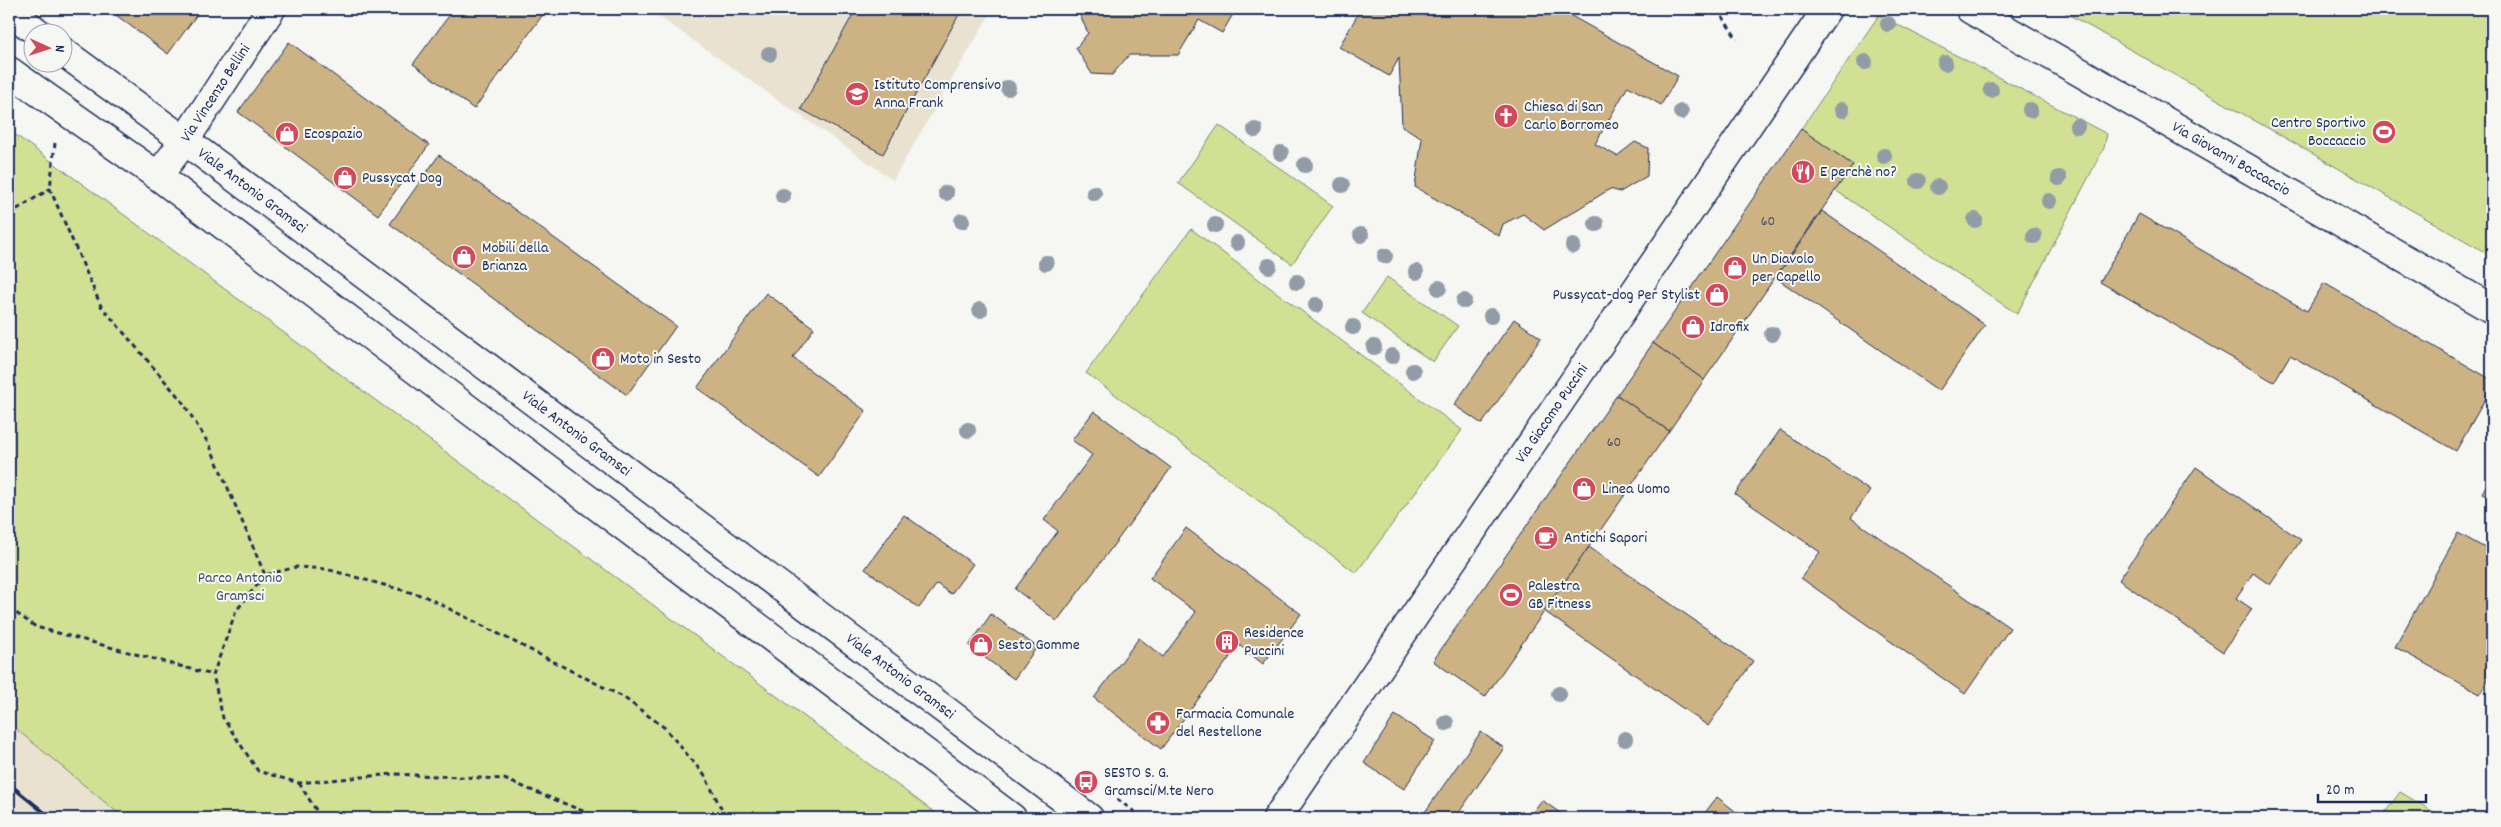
<svg xmlns="http://www.w3.org/2000/svg" width="2501" height="827" viewBox="0 0 2501 827" font-family="Dekko,sans-serif">
  <rect width="100%" height="100%" fill="#f6f6f2"/>
  <filter id="ink" filterUnits="userSpaceOnUse"><feTurbulence type="fractalNoise" baseFrequency=".02" numOctaves="2"/><feDisplacementMap in="SourceGraphic" scale="10" xChannelSelector="R" yChannelSelector="G"/><feConvolveMatrix kernelMatrix="1 2 1 2 8 2 1 2 1" color-interpolation-filters="sRGB"/></filter>
  <g filter="url(#ink)">
    <g fill="#eae2d1">
      <path d="M648 9H993L893 180Z"/>
      <path d="M9 723 124 818H9Z"/>
    </g>
    <g fill="#d2e094" stroke="#768879">
      <path d="M2059 9H2492V256Z"/>
      <path d="M1879 15 2107 134 2104 148 2017 314 1835 190 1853 165 1801 129Z"/>
      <path d="M1219 125 1333 206 1292 264 1178 183Z"/>
      <path d="M9 130 942 818H124L9 723Z"/>
      <path d="M1191 229 1462 430 1356 573 1086 373Z"/>
      <path d="M1387 277 1458 326 1433 362 1362 313Z"/>
      <path d="M2400 792 2444 818H2381Z"/>
    </g>
    <g fill="#cdb383" stroke="#1b2f5e">
      <path d="M108 9H201L168 54Z"/>
      <path d="M454 9H547L474 109 413 64Z"/>
      <path d="M856 9H962L883 154 801 109Z"/>
      <path d="M1077 9H1236L1222 33 1199 20 1178 55H1129L1112 75 1092 74 1076 48 1088 33Z"/>
      <path d="M1361 9H1559L1678 76 1661 105 1628 86 1595 144 1617 156 1635 142 1648 148 1647 176 1620 192 1610 189 1544 230 1523 214 1503 224 1499 236 1415 187 1422 138 1402 126 1399 58 1389 76 1339 47Z"/>
      <path d="M289 42 429 145 378 215 238 112Z"/>
      <path d="M1801 129 1853 165 1704 380 1653 343Z"/>
      <path d="M439 155 676 326 627 395 390 224Z"/>
      <path d="M1822 211 1985 325 1939 391 1776 278Z"/>
      <path d="M2139 214 2307 311 2324 283 2492 380V387L2456 451 2290 355 2274 382 2100 282Z"/>
      <path d="M766 293 814 328 793 358 866 411 819 477 697 388Z"/>
      <path d="M1514 319 1541 338 1482 424 1454 405Z"/>
      <path d="M1653 343 1704 380 1669 431 1617 395Z"/>
      <path d="M1617 395 1669 431 1485 697 1433 661Z"/>
      <path d="M1094 411 1171 468 1057 621 1015 589 1058 531 1044 520 1092 455 1072 440Z"/>
      <path d="M1780 430 1870 491 1851 518 2010 628 1965 694 1801 578 1820 552 1735 494Z"/>
      <path d="M2196 467 2301 540 2270 585 2253 573 2236 598 2252 609 2223 652 2119 580Z"/>
      <path d="M2492 475V498L2482 493Z"/>
      <path d="M904 515 973 564 951 594 937 584 919 608 865 569Z"/>
      <path d="M1186 528 1301 614 1263 664 1239 645 1161 749 1094 698 1139 638 1163 657 1196 612 1150 578Z"/>
      <path d="M2458 533 2492 552V672L2480 694 2395 647Z"/>
      <path d="M1589 547 1753 661 1708 726 1544 611Z"/>
      <path d="M991 614 1037 647 1014 679 969 646Z"/>
      <path d="M1395 715 1435 741 1404 789 1364 763Z"/>
      <path d="M1481 732 1504 748 1455 818H1433L1425 812Z"/>
      <path d="M1717 797 1744 818H1701Z"/>
      <path d="M1542 800 1567 818H1528Z"/>
    </g>
    <g fill="none" stroke-linecap="round" stroke-linejoin="round">
      <g stroke="#1b2f5e" stroke-width="31">
        <g id="minor">
          <path id="s1" d="M1970 9 2492 309"/>
          <path id="s2" d="M158 176 185 140 271 9"/>
          <path id="s3" d="M1277 818 1827 9"/>
        </g>
      </g>
      <g stroke="#1b2f5e" stroke-width="31">
        <g id="secondary">
          <path d="M9 11 37 32"/>
          <path id="s4" d="M62 51 226 171 1089 818"/>
          <path d="M9 71 158 176 1012 818"/>
        </g>
      </g>
      <g stroke="#1b2f5e" stroke-width="3" stroke-dasharray="5 4" stroke-linecap="butt">
        <path d="M1717 9 1737 39"/>
        <path d="M55 143 50 189 101 306 182 401 210 446 265 575"/>
        <path d="M9 214 50 189"/>
        <path d="M9 608 36 627 213 675"/>
        <path d="M299 783 321 818"/>
        <path d="M1117 799 1143 818"/>
        <path d="M600 818 504 779 393 774 299 783 258 771 223 718 213 675 236 611 265 575 297 567 326 569 424 596 623 697 665 728 705 776 726 818"/>
      </g>
      <use href="#minor" stroke="#f6f6f2" stroke-width="28"/>
      <use href="#secondary" stroke="#f6f6f2" stroke-width="28"/>
      <g stroke="#1b2f5e" stroke-width="4">
        <path d="M9 784 51 818"/>
        <path d="M9 811 18 818"/>
      </g>
    </g>
    <g fill="#929ca7">
      <circle cx="1888" cy="24" r="8"/>
      <circle cx="769" cy="54" r="8"/>
      <circle cx="1865" cy="62" r="8"/>
      <circle cx="1945" cy="63" r="8"/>
      <circle cx="1008" cy="88" r="8"/>
      <circle cx="1991" cy="90" r="8"/>
      <circle cx="1842" cy="110" r="8"/>
      <circle cx="2030" cy="110" r="8"/>
      <circle cx="1681" cy="112" r="8"/>
      <circle cx="2077" cy="126" r="8"/>
      <circle cx="1255" cy="130" r="8"/>
      <circle cx="1281" cy="153" r="8"/>
      <circle cx="1884" cy="156" r="8"/>
      <circle cx="1305" cy="165" r="8"/>
      <circle cx="2059" cy="178" r="8"/>
      <circle cx="1918" cy="181" r="8"/>
      <circle cx="1342" cy="185" r="8"/>
      <circle cx="1938" cy="187" r="8"/>
      <circle cx="946" cy="193" r="8"/>
      <circle cx="1094" cy="193" r="8"/>
      <circle cx="783" cy="196" r="8"/>
      <circle cx="2049" cy="201" r="8"/>
      <circle cx="1975" cy="220" r="8"/>
      <circle cx="962" cy="221" r="8"/>
      <circle cx="1596" cy="224" r="8"/>
      <circle cx="1215" cy="225" r="8"/>
      <circle cx="1361" cy="235" r="8"/>
      <circle cx="2034" cy="236" r="8"/>
      <circle cx="1237" cy="243" r="8"/>
      <circle cx="1573" cy="246" r="8"/>
      <circle cx="1385" cy="256" r="8"/>
      <circle cx="1046" cy="263" r="8"/>
      <circle cx="1269" cy="266" r="8"/>
      <circle cx="1416" cy="272" r="8"/>
      <circle cx="1297" cy="282" r="8"/>
      <circle cx="1439" cy="288" r="8"/>
      <circle cx="1464" cy="301" r="8"/>
      <circle cx="1316" cy="305" r="8"/>
      <circle cx="980" cy="310" r="8"/>
      <circle cx="1491" cy="316" r="8"/>
      <circle cx="1353" cy="327" r="8"/>
      <circle cx="1772" cy="334" r="8"/>
      <circle cx="1374" cy="347" r="8"/>
      <circle cx="1392" cy="356" r="8"/>
      <circle cx="1413" cy="371" r="8"/>
      <circle cx="968" cy="430" r="8"/>
      <circle cx="1559" cy="694" r="8"/>
      <circle cx="1446" cy="723" r="8"/>
      <circle cx="1625" cy="739" r="8"/>
    </g>
  </g>
  <defs>
    <g id="school-disc" transform="scale(1.25)"><circle r="9.5" fill="#d1495b" stroke="#f6f6f2"/><path d="M0-5L7-2L0 1L-7-2ZM-4 1L0 2.5L4 1V4Q0 6-4 4Z" fill="#fff"/></g>
    <g id="church-disc" transform="scale(1.25)"><circle r="9.5" fill="#d1495b" stroke="#f6f6f2"/><path d="M-1.2-6h2.4v3.5h3.3v2.4h-3.3V6h-2.4V-.1h-3.3v-2.4h3.3Z" fill="#fff"/></g>
    <g id="stadium-disc" transform="scale(1.25)"><circle r="9.5" fill="#d1495b" stroke="#f6f6f2"/><path d="M0-5a6.5 5 0 1 0 0 10a6.5 5 0 1 0 0-10ZM-3.5-1.8h7v3.6h-7Z" fill="#fff"/></g>
    <g id="shop-disc" transform="scale(1.25)"><circle r="9.5" fill="#d1495b" stroke="#f6f6f2"/><path d="M-5-2.5h2.3a2.7 3.5 0 0 1 5.4 0H5L5.5 6h-11ZM-1.5-2.5h3a1.5 2.3 0 0 0-3 0Z" fill="#fff"/></g>
    <g id="restaurant-disc" transform="scale(1.25)"><circle r="9.5" fill="#d1495b" stroke="#f6f6f2"/><path d="M-5-6h1v4h1v-4h1v4h1v-4h1v5L-1.5 .5V6h-2V.5L-5-1ZM5-6V6H3V1.5H1.5Q1.5-4 5-6Z" fill="#fff"/></g>
    <g id="cafe-disc" transform="scale(1.25)"><circle r="9.5" fill="#d1495b" stroke="#f6f6f2"/><path d="M-5.5-4.5H6V0H3Q3 3.5 0 3.5H-2.5Q-5.5 3.5-5.5 0ZM3-3.2v2h1.7v-2ZM-6 4.5H4V6H-6Z" fill="#fff"/></g>
    <g id="building-disc" transform="scale(1.25)"><circle r="9.5" fill="#d1495b" stroke="#f6f6f2"/><path d="M-4-6H4V6H1V3H-1V6H-4ZM-2.5-4.3h1.7v1.8h-1.7ZM.8-4.3h1.7v1.8H.8ZM-2.5-1h1.7V.8h-1.7ZM.8-1h1.7V.8H.8Z" fill="#fff"/></g>
    <g id="pharmacy-disc" transform="scale(1.25)"><circle r="9.5" fill="#d1495b" stroke="#f6f6f2"/><path d="M-2-6h4v4h4v4h-4v4h-4v-4h-4v-4h4Z" fill="#fff"/></g>
    <g id="bus-disc" transform="scale(1.25)"><circle r="9.5" fill="#d1495b" stroke="#f6f6f2"/><path d="M-5-6H5V4H4V6H2V4H-2V6H-4V4H-5ZM-3.5-4V0h7V-4ZM-3.5 1.2v1.5H-2V1.2ZM2 1.2v1.5H3.5V1.2Z" fill="#fff"/></g>
  </defs>
  <g fill-rule="evenodd">
    <use href="#school-disc" x="857" y="94"/>
    <use href="#church-disc" x="1506" y="116"/>
    <use href="#stadium-disc" x="2384" y="132"/>
    <use href="#shop-disc" x="287" y="134"/>
    <use href="#restaurant-disc" x="1803" y="172"/>
    <use href="#shop-disc" x="345" y="178"/>
    <use href="#shop-disc" x="464" y="257"/>
    <use href="#shop-disc" x="1735" y="268"/>
    <use href="#shop-disc" x="1717" y="295"/>
    <use href="#shop-disc" x="1693" y="327"/>
    <use href="#shop-disc" x="603" y="359"/>
    <use href="#shop-disc" x="1584" y="489"/>
    <use href="#cafe-disc" x="1546" y="538"/>
    <use href="#stadium-disc" x="1511" y="595"/>
    <use href="#building-disc" x="1227" y="642"/>
    <use href="#shop-disc" x="981" y="645"/>
    <use href="#pharmacy-disc" x="1158" y="723"/>
    <use href="#bus-disc" x="1086" y="782"/>
  </g>
  <g text-anchor="middle" dominant-baseline="central" stroke-width="4" stroke-linejoin="round" paint-order="stroke">
    <g font-size="14" fill="#485067">
      <text x="1768" y="222">60</text>
      <text x="1614" y="443">60</text>
    </g>
    <g font-size="16" fill="#1b2f5e" stroke="#f6f6f2" text-anchor="start">
      <text x="874" y="85">Istituto Comprensivo<tspan x="874" dy="18">Anna Frank</tspan></text>
      <text x="1524" y="107">Chiesa di San<tspan x="1524" dy="18">Carlo Borromeo</tspan></text>
      <text x="2366" y="123" text-anchor="end">Centro Sportivo<tspan x="2366" dy="18">Boccaccio</tspan></text>
      <text x="304" y="134">Ecospazio</text>
      <text x="1820" y="172">E perchè no?</text>
      <text x="362" y="178">Pussycat Dog</text>
      <text x="482" y="248">Mobili della<tspan x="482" dy="18">Brianza</tspan></text>
      <text x="1752" y="259">Un Diavolo<tspan x="1752" dy="18">per Capello</tspan></text>
      <text x="1700" y="295" text-anchor="end">Pussycat-dog Per Stylist</text>
      <text x="1710" y="327">Idrofix</text>
      <text x="620" y="359">Moto in Sesto</text>
      <text x="1602" y="489">Linea Uomo</text>
      <text x="1564" y="538">Antichi Sapori</text>
      <text x="1528" y="586">Palestra<tspan x="1528" dy="18">GB Fitness</tspan></text>
      <text x="1244" y="633">Residence<tspan x="1244" dy="18">Puccini</tspan></text>
      <text x="998" y="645">Sesto Gomme</text>
      <text x="1176" y="714">Farmacia Comunale<tspan x="1176" dy="18">del Restellone</tspan></text>
      <text x="1104" y="773">SESTO S. G.<tspan x="1104" dy="18">Gramsci/M.te Nero</tspan></text>
    </g>
    <g font-size="16" fill="#1b2f5e" stroke="#f6f6f2">
      <text stroke="none"><textPath href="#s2" startOffset="101">Via Vincenzo Bellini</textPath></text>
      <text stroke="none"><textPath href="#s1" startOffset="301">Via Giovanni Boccaccio</textPath></text>
      <text stroke="none"><textPath href="#s4" startOffset="236">Viale Antonio Gramsci</textPath></text>
      <text stroke="none"><textPath href="#s3" startOffset="489">Via Giacomo Puccini</textPath></text>
      <text stroke="none"><textPath href="#s4" startOffset="641">Viale Antonio Gramsci</textPath></text>
      <text stroke="none"><textPath href="#s4" startOffset="1046">Viale Antonio Gramsci</textPath></text>
    </g>
    <g font-size="16" fill="#405269" stroke="#f6f6f2">
      <text x="240" y="578">Parco Antonio<tspan x="240" dy="18">Gramsci</tspan></text>
    </g>
  </g>
  <rect width="2501" height="827" fill="none" stroke="#f6f6f2" stroke-width="30"/>
  <rect x="15" y="15" width="2471" height="797" fill="none" stroke="#1b2f5e" stroke-width="2" filter="url(#ink)"/>
  <g transform="translate(48 48) rotate(93)"><circle r="24" fill="#f6f6f2" stroke="#9ea6b7"/>
  <path d="M0-4L9 19L0 12L-9 19Z" fill="#d1495b"/>
  <text y="-8" font-size="14" font-weight="bold" text-anchor="middle" fill="#1b2f5e">N</text>
  </g>
  <path d="M2318 794v8h108v-8" fill="none" stroke="#1b2f5e" stroke-width="2.5"/>
  <text x="2326" y="794" font-size="15" fill="#1b2f5e" stroke="#f6f6f2" stroke-width="4" paint-order="stroke">20 m</text>
</svg>
